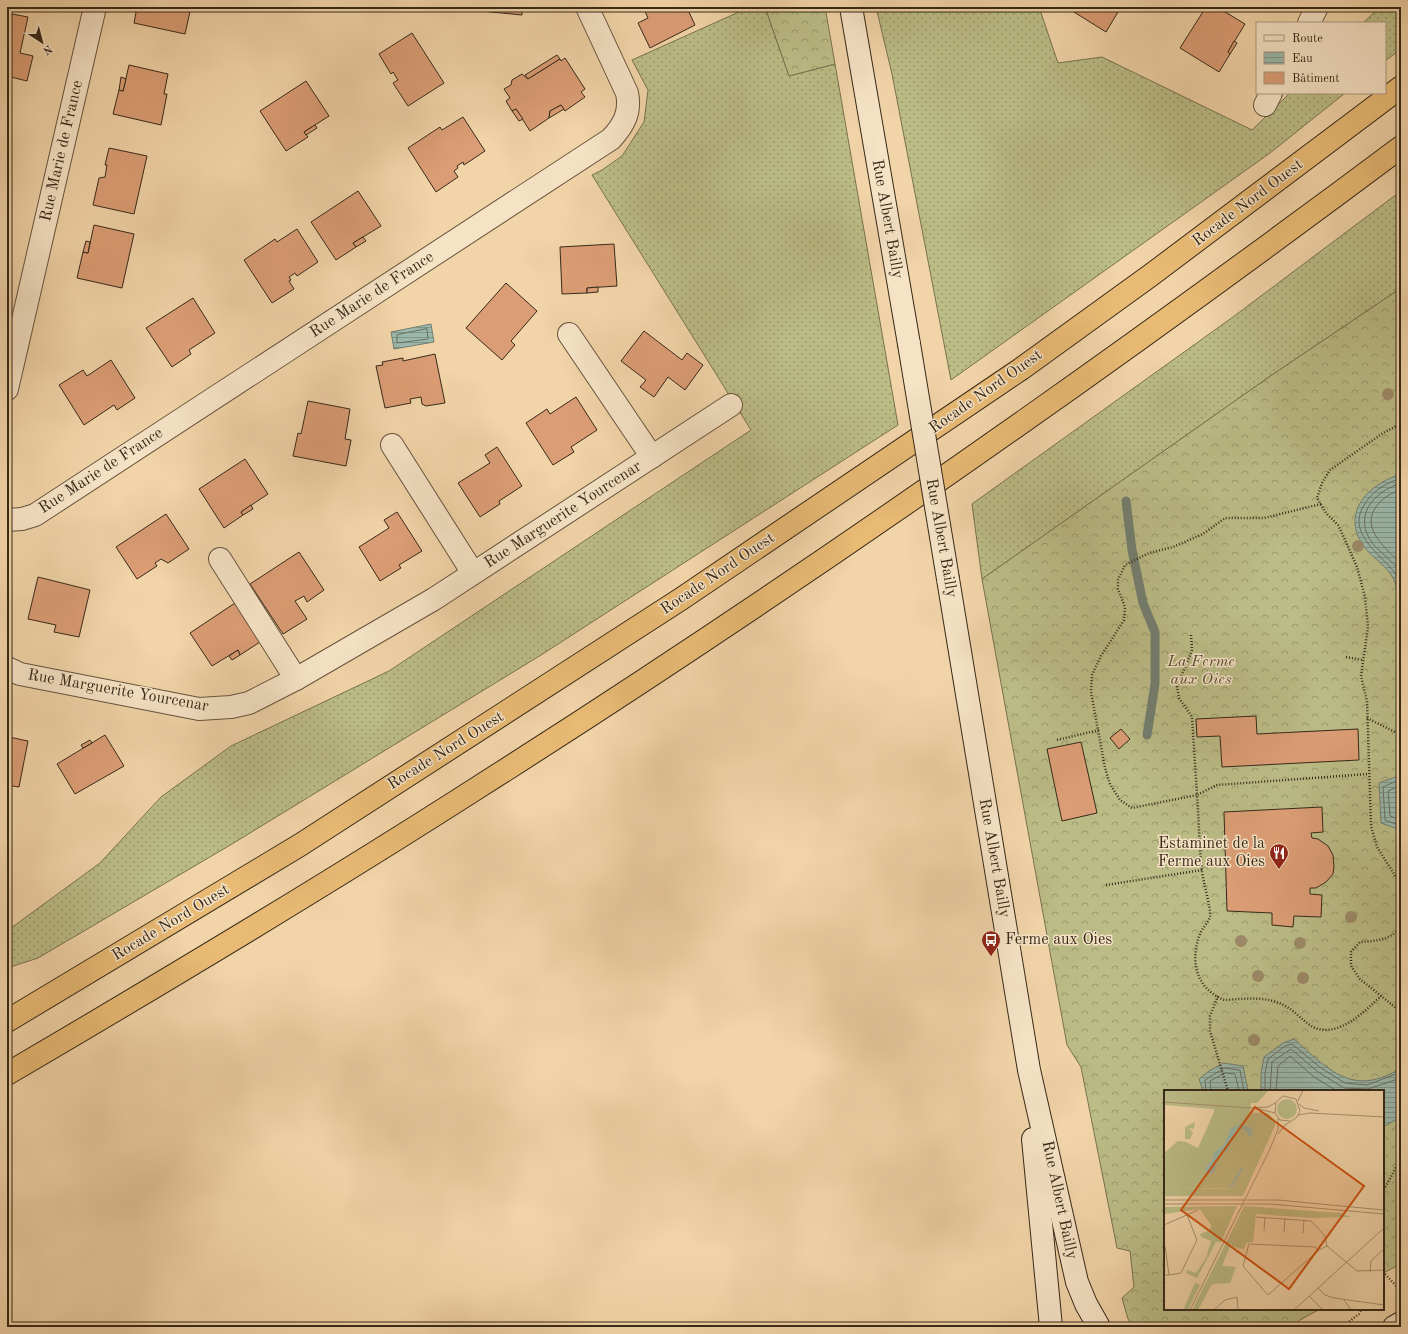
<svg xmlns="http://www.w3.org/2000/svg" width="1408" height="1334" viewBox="0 0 1408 1334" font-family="'Old Standard TT',serif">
  <defs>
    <pattern id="grass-dots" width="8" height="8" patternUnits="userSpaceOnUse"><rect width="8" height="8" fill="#bbbc86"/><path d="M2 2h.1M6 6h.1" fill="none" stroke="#99996d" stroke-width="1.8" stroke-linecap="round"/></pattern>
    <pattern id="forest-crowns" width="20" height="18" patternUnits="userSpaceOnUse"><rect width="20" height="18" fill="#bbbc86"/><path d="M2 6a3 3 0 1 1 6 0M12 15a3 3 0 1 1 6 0" fill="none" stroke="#99996d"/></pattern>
    <pattern id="water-rules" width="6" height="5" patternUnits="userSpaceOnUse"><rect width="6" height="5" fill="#9bb8ab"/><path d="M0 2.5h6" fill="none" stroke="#7f968a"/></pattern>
  </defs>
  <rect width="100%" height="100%" fill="#f1d4a8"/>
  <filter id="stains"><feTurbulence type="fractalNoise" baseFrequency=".005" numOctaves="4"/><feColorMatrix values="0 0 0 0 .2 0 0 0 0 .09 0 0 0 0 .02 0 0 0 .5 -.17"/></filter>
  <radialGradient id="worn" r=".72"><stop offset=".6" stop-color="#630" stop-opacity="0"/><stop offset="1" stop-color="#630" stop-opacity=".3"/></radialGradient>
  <g fill="url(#grass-dots)" stroke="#797250">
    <path d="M750 7H765L789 76 835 64 898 425 541 655 232 844 38 958 7 968V931L100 863 161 797 231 746 389 671 751 430 592 175 602 170 622 156 644 122 648 90 632 60Z"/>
    <path d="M876 7H1039L1058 63 1102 57 1252 130 1290 93H1345L1270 153 951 380 892 74Z"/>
    <path d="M1380 7H1401V49L1385 61V23H1363Z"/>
    <path d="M1401 191V288L1269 377 982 579 972 504 1233 317Z"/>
  </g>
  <g fill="url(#forest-crowns)" stroke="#797250">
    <path d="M765 7H825L835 64 789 76Z"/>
    <path d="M1401 288V1264L1383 1273V1091H1165V1309H1320L1300 1320 1294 1327H1134L1128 1319 1122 1298 1134 1287 1130 1251 1117 1248 1081 1067 1067 1045 982 579 1269 377Z"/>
  </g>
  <g fill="url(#water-rules)" stroke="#737f71">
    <path d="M431 324 434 342 394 349 391 332Z"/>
    <path d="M1401 474V617C1400 603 1399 591 1393 578 1388 567 1374 559 1366 549 1339 515 1366 485 1401 474Z"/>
    <path d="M1401 775V830L1381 823 1379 783Z"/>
    <path d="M1294 1039C1329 1070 1353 1098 1401 1068V1117L1383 1127V1091H1261V1073L1264 1057 1283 1043Z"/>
    <path d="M1223 1063 1243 1066 1248 1091H1203L1199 1079 1209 1071Z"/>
  </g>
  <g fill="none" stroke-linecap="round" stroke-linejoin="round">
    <g stroke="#697062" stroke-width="1">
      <path d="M427 329 428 339 397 343V335Z"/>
      <path d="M1401 478C1387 483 1375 489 1366 502 1344 532 1379 552 1395 573 1398 577 1399 583 1401 588"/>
      <path d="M1401 483C1373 492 1352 516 1373 544 1382 554 1394 562 1401 573"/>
      <path d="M1401 490C1391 493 1382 498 1376 507 1360 529 1387 549 1401 564"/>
      <path d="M1401 779 1383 787 1385 820 1401 826"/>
      <path d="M1401 785 1388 791 1390 816 1401 820"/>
      <path d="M1206 1091 1205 1080 1224 1068 1240 1070 1244 1091"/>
      <path d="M1211 1091 1210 1081 1225 1073 1235 1074 1239 1091"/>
      <path d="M1265 1091V1073L1268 1059 1285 1046 1292 1044 1321 1068 1345 1083 1367 1085 1401 1072"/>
      <path d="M1270 1091 1272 1062 1291 1049 1318 1072 1344 1088 1368 1089 1401 1078"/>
      <path d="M1276 1091 1278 1066 1290 1056 1314 1077 1337 1091"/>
    </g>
    <path stroke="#737f71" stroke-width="9" d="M1126 501 1132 550 1143 603 1155 632V684L1147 735"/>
  </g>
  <g fill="#db9d75" stroke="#372919">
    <path d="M137 7H191L185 34 134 23Z"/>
    <path d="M481 7H522V15L481 11Z"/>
    <path d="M643 7H683L686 11 688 10 695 25 650 48 638 23 648 18Z"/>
    <path d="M1066 7H1114L1113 9 1118 12 1106 32Z"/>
    <path d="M1206 7H1217L1245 24 1228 52 1230 54 1219 72 1180 48Z"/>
    <path d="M7 13 28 17 20 53 33 56 27 81 7 76Z"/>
    <path d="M412 33 444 83 408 106 393 83 398 80 393 72 391 74 379 54Z"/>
    <path d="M1234 41 1237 43 1230 54 1228 52Z"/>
    <path d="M557 55 560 59 528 79 525 75Z"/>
    <path d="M565 58 585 89 581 92 585 97 565 111 561 105 550 111 549 118 530 131 516 109 512 111 506 101 510 98 504 89 511 85 512 80 522 74 528 79 560 59 561 61Z"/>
    <path d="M129 65 168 74 164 94H167L161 125 113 114 119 90 123 91Z"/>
    <path d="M121 77 126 79 123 91 119 90Z"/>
    <path d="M306 81 329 116 304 132 308 137 286 151 260 111Z"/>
    <path d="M561 105 564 109 549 118 550 111Z"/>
    <path d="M516 109 523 119 519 121 512 111Z"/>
    <path d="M463 117 485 151 464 165 463 162 457 166 458 168 454 171 458 177 436 192 408 148 440 127 442 130Z"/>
    <path d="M315 125 317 128 306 135 304 132Z"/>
    <path d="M109 148 147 156 134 214 93 205 99 178 105 177 107 165H105Z"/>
    <path d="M358 191 381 226 353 243 356 247 336 260 311 222Z"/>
    <path d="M94 225 134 234 122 288 77 278 83 252 88 253Z"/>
    <path d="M297 229 318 262 297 276 295 273 289 277 291 280 289 281 294 289 272 303 244 260 275 239 277 242Z"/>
    <path d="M363 237 366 241 356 247 353 243Z"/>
    <path d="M86 241 90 242 88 253 83 252Z"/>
    <path d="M614 244 617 286 587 288V293L562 294 560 247Z"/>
    <path d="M506 283 537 311 511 341 515 345 502 360 466 328Z"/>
    <path d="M598 287V292L587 293V288Z"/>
    <path d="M193 298 215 333 189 350 191 354 172 367 146 328Z"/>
    <path d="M644 331 682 360 687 353 703 365 685 390 668 377 654 397 640 387 646 380 621 361Z"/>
    <path d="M435 354 445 403 426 406 422 404 421 397 410 399 411 403 385 408 376 366 383 365 382 362 403 358V361Z"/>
    <path d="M111 360 135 398 117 410 114 405 84 425 59 385 83 370 87 376Z"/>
    <path d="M576 397 597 430 571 447 574 452 553 465 526 423 547 409 550 414Z"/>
    <path d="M308 401 350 409 345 439 351 440 346 466 293 456 298 433 301 434Z"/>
    <path d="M497 447 522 486 499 501 500 504 480 517 458 483 490 463 485 455Z"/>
    <path d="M245 459 268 494 241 512 243 515 224 528 199 489Z"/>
    <path d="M251 505 253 509 243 515 241 512Z"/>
    <path d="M397 512 422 551 399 565 401 568 380 581 359 547 389 528 384 520Z"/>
    <path d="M166 514 189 549 168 563 161 559 155 563 157 566 137 579 116 547Z"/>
    <path d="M299 552 324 590 307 602 304 596 295 601 307 619 283 634 250 584Z"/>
    <path d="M38 577 90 590 79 637 54 632 56 625 28 619Z"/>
    <path d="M235 603 260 642 240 655 238 650 212 666 190 633Z"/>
    <path d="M238 650 240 655 232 660 229 656Z"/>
    <path d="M1256 716 1257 734 1358 729 1359 760 1222 767 1220 736 1197 737 1196 719Z"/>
    <path d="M1121 729 1130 739 1119 749 1110 738Z"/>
    <path d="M105 735 124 766 75 794 57 764Z"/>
    <path d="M9 737 28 741 19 787 7 785V738Z"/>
    <path d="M90 740 92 743 83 748 81 745Z"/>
    <path d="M1081 742 1097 813 1062 821 1047 749Z"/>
    <path d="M1322 807 1323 832 1311 833 1312 838 1318 839 1328 846 1333 855 1334 867 1333 874 1326 882 1316 888H1310V894L1322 895 1321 917 1294 916 1293 927 1272 925V913L1227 911 1224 812Z"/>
  </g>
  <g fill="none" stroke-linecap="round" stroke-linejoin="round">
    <g stroke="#66543d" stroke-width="24">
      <g id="street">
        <path d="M1309 23 1317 7"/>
        <path d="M1265 105 1271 93"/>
        <path d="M569 334 652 457"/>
        <path d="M7 389 95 7"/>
        <path d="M392 445 473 573"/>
        <path d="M7 520 22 519 35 515 611 139C624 125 631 112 627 93L587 7"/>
        <path d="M220 559 296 679"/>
        <path d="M7 668 20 674 199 709 231 707 249 703 296 679 434 599 731 405"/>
      </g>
    </g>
    <g stroke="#372919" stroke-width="24">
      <g id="secondary">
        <path d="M851 7 909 344"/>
        <path d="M948 579 1029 1070 1077 1282 1086 1304 1099 1327"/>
        <path d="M1033 1139 1051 1327"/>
        <path d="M1394 1327 1401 1323"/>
      </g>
    </g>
    <g stroke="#372919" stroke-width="24">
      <g id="highway">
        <path d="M7 1021 300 845 681 599 1021 369 1151 275 1401 87"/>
        <path d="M7 1074C164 982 321 888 474 790 792 588 1100 372 1401 147"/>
      </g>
    </g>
    <g stroke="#372919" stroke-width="2.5" stroke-dasharray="1 2" stroke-linecap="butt">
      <path d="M1401 424 1383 433 1330 470 1322 483 1317 498 1326 513 1338 525 1346 542 1357 567 1365 597 1368 627 1361 676 1367 701 1371 826 1377 847 1401 885"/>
      <path d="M1321 504 1264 518H1225L1203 534 1173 547 1149 553 1125 565 1118 580V589L1125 607 1124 620 1101 656 1092 675 1091 692 1105 768 1110 784 1120 800 1132 808 1197 795C1199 820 1199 846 1202 871 1203 881 1211 908 1210 916 1209 922 1202 928 1200 934 1190 959 1195 987 1222 999 1226 1001 1234 999 1240 999 1256 998 1273 998 1287 1007 1296 1012 1304 1022 1313 1027 1338 1039 1365 1011 1381 996"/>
      <path d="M1191 635 1192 650 1177 687 1179 698 1192 717 1197 795 1217 785 1368 774"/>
      <path d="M1346 657 1363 660"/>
      <path d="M1367 718 1401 735"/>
      <path d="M1057 740 1099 730"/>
      <path d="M1106 885 1202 870"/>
      <path d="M1401 928C1389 940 1376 941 1360 942L1351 952V966L1360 979 1401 1012"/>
      <path d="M1218 996 1210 1016V1031L1228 1091"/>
      <path d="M1383 1189 1386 1186 1401 1158"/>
      <path d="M1383 1272 1401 1291"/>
      <path d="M1383 1284 1384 1274"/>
      <path d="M1342 1327 1359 1314 1361 1309"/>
    </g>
    <use href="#street" stroke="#f6e3c6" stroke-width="22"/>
    <use href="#secondary" stroke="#f6e3c6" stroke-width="22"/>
    <use href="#highway" stroke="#e8ba74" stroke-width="22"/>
    <g stroke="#372919" stroke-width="24" stroke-linecap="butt">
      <path id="secondary-bridge" d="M909 344 948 579"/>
    </g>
    <use href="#secondary-bridge" stroke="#f6e3c6" stroke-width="22"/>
  </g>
  <g fill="#9d8a68">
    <circle cx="1388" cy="394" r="6"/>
    <circle cx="1358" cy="546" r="6"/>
    <circle cx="1351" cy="917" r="6"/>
    <circle cx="1241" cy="941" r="6"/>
    <circle cx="1300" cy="943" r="6"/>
    <circle cx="1258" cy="976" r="6"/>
    <circle cx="1303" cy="978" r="6"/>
    <circle cx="1254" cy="1040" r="6"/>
  </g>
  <defs>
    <g id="restaurant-pin" transform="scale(1)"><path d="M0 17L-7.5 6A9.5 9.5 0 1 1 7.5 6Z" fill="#8f2418" stroke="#f6e3c6"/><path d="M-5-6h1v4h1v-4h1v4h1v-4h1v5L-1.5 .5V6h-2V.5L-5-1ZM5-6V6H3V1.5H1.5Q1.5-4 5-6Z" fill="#fff"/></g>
    <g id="bus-pin" transform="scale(1)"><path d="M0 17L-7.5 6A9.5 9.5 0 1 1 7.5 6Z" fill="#8f2418" stroke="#f6e3c6"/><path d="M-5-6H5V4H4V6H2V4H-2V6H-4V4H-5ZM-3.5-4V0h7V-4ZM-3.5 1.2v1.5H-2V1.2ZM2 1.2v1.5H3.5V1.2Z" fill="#fff"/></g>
  </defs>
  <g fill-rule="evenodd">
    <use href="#restaurant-pin" x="1279" y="853"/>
    <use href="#bus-pin" x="991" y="940"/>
  </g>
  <g text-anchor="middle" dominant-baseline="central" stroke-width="3" stroke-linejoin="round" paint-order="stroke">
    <g font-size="16" fill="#372919" stroke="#f6e3c6">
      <text transform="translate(62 151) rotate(-77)">Rue Marie de France</text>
      <text transform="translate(1248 203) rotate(-37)">Rocade Nord Ouest</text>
      <text transform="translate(887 219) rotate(80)">Rue Albert Bailly</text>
      <text transform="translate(372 295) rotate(-33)">Rue Marie de France</text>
      <text transform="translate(986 392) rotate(-35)">Rocade Nord Ouest</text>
      <text transform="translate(101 471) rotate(-33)">Rue Marie de France</text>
      <text transform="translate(563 515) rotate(-33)">Rue Marguerite Yourcenar</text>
      <text transform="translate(941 538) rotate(80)">Rue Albert Bailly</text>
      <text transform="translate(718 574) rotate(-34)">Rocade Nord Ouest</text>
      <text transform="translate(118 691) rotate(10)">Rue Marguerite Yourcenar</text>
      <text transform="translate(446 751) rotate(-32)">Rocade Nord Ouest</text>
      <text transform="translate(994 858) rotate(80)">Rue Albert Bailly</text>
      <text transform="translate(171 923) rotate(-31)">Rocade Nord Ouest</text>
      <text transform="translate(1059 1200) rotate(78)">Rue Albert Bailly</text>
    </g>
    <g font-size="16" font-style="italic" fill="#584e34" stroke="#f6e3c6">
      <text x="1201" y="662">La Ferme<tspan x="1201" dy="18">aux Oies</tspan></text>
    </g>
    <g font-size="16" fill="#372919" stroke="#f6e3c6" text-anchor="end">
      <text x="1265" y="844">Estaminet de la<tspan x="1265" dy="18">Ferme aux Oies</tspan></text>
      <text x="1005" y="940" text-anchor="start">Ferme aux Oies</text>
    </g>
  </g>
  <g transform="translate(1164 1090)">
    <rect width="220" height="220" fill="#f1d4a8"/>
    <path d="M0 0H105L93 13H87L86 23 75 24 50 22V19L0 15ZM113 19a10 10 0 1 1 20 0a10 10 0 1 1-20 0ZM15 98 49 99H82L79 106H0V100ZM73 116 57 152H52L33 188 22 183 23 180 32 183 42 168 47 151 37 147 36 144 46 140 47 135 36 119 0 124V117ZM80 116 176 123 187 127 149 128 92 124 89 152 82 153 80 159 67 156 69 149 65 147ZM51 175 72 177 66 193 48 194 34 220H28ZM31 193 36 195 24 220H19Z" fill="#bbbc86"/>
    <path d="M50 22 104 23 111 30V36L82 99 15 98 0 100V63L14 51 22 52 34 58ZM65 147 69 149 58 176 51 175Z" fill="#bbbc86"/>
    <path d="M31 32 30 39 25 38 29 43 26 49H21V37Z" fill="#bbbc86"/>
    <path d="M77 34 88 38 89 44 85 47 80 39H73L63 61 55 64 50 83 44 84 41 79 48 70 50 62 60 55 67 38Z" fill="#9bb8ab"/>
    <path fill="none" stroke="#9bb8ab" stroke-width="2" d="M67 97 78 78"/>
    <path fill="none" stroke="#a7906f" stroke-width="1" d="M134 11 139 0M0 12 85 18 104 17 111 13M135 14 140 18 155 21M95 19 111 23M134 25 146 23 220 27M114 44 121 35 129 30 133 27 136 21 132 9 119 6 112 12 111 23 116 30 126 31M0 110H114L220 120M0 114H106L220 124M92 127 147 131 161 146 163 156M0 135 34 120M100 141 101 127M120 142 121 128M139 143 140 130M163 156 193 181 220 180M155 160 104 205 79 176 85 154 151 157 155 160 163 156M206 182 207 171 220 159M0 185H5L1 156M5 185 17 183 33 150 23 125M154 198 161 205 170 208 220 215M145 206 159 220M180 210 187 220M26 220 106 59 114 39V28M50 220 61 210 73 207 74 220M130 220 220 138"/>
    <path fill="#cd520e" fill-opacity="0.15" stroke="#cd520e" stroke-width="2" d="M91 17 200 96 125 199 17 120Z"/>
    <rect width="220" height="220" fill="none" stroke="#372919" stroke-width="2"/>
  </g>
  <rect width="1408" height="1334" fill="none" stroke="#f1d4a8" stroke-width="24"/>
  <rect x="8" y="8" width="1392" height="1318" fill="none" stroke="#372919" stroke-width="2"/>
  <rect x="12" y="12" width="1384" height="1310" fill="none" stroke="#372919"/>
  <rect x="1256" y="22" width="130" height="72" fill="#f6e3c6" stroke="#aa9981"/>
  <rect x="1264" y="35" width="20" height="6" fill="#f6e3c6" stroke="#aa9981"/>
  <text x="1292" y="42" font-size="12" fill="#372919">Route</text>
  <rect x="1264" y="52" width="20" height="12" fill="url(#water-rules)" stroke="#aa9981"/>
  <text x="1292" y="62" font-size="12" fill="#372919">Eau</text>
  <rect x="1264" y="72" width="20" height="12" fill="#db9d75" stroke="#aa9981"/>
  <text x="1292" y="82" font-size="12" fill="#372919">Bâtiment</text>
  <g transform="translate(42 42) rotate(144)" stroke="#f6e3c6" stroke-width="3" paint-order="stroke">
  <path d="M0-3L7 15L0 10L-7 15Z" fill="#372919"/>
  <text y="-6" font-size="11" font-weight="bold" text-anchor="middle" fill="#372919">N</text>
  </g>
  <rect width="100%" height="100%" filter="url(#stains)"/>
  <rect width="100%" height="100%" fill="url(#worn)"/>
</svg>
